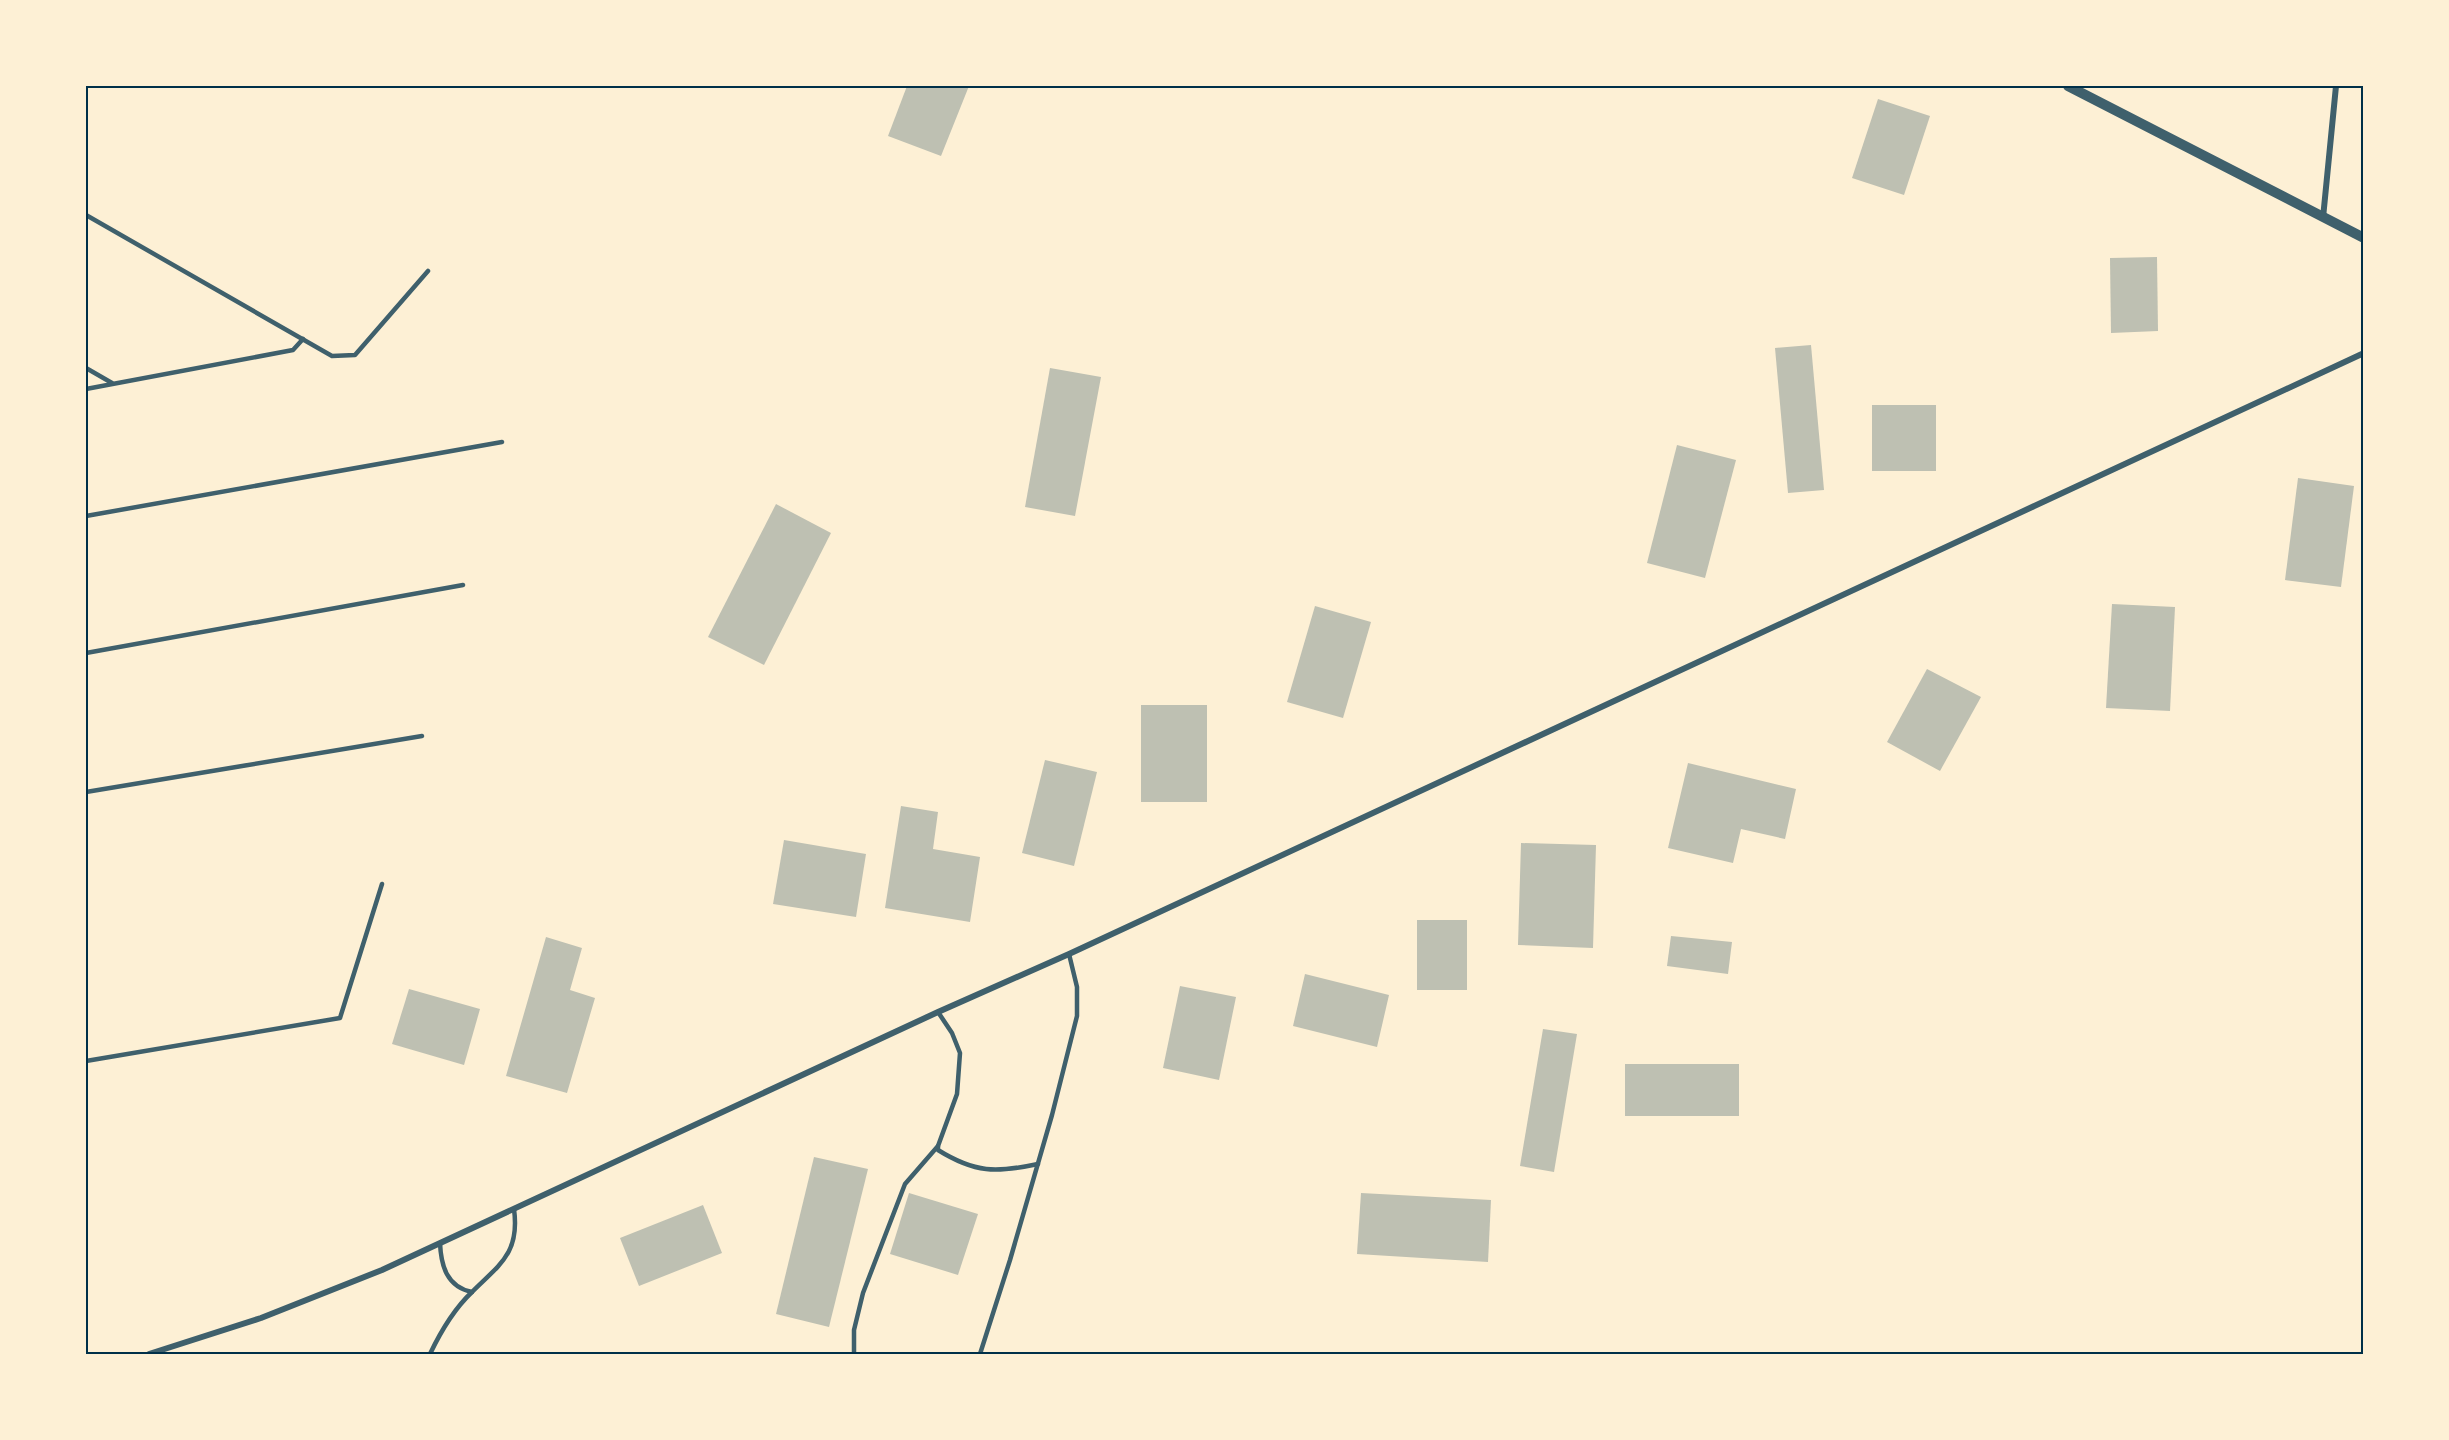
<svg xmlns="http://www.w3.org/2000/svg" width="2449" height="1440" viewBox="0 0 2449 1440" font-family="Raleway,sans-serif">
  <rect width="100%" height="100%" fill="#fdf0d5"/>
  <g fill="#bec0b2">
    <path d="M907 86H969L941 156 888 136Z"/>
    <path d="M1878 99 1930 116 1904 195 1852 178Z"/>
    <path d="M2157 257 2158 331 2111 333 2110 258Z"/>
    <path d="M1811 345 1824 490 1788 493 1775 348Z"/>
    <path d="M1050 368 1101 377 1075 516 1025 507Z"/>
    <rect x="1872" y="405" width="64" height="66"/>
    <path d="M1677 445 1736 460 1705 578 1647 563Z"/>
    <path d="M2298 478 2354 486 2341 587 2285 580Z"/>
    <path d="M776 504 831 533 764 665 708 637Z"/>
    <path d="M2112 604 2175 607 2170 711 2106 708Z"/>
    <path d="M1315 606 1371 622 1343 718 1287 702Z"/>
    <path d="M1927 669 1981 697 1940 771 1887 742Z"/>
    <rect x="1141" y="705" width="66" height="97"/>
    <path d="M1045 760 1097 772 1074 866 1022 853Z"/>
    <path d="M1688 763 1796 789 1785 839 1741 829 1733 863 1668 848Z"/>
    <path d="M901 806 938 812 933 849 980 857 970 922 885 908Z"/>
    <path d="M784 840 866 854 856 917 773 904Z"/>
    <path d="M1521 843 1596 845 1593 948 1518 945Z"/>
    <rect x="1417" y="920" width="50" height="70"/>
    <path d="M1671 936 1732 942 1728 974 1667 966Z"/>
    <path d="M546 937 582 948 570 990 595 998 567 1093 506 1076Z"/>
    <path d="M1305 974 1389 995 1377 1047 1293 1026Z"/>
    <path d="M1180 986 1236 997 1219 1080 1163 1068Z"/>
    <path d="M409 989 480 1009 464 1065 392 1044Z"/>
    <path d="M1543 1029 1577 1034 1554 1172 1520 1166Z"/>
    <rect x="1625" y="1064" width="114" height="52"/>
    <path d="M814 1157 868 1169 829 1327 776 1314Z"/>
    <path d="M909 1193 978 1214 958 1275 890 1254Z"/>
    <path d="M1361 1193 1491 1200 1488 1262 1357 1254Z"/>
    <path d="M703 1205 722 1253 639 1286 620 1238Z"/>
  </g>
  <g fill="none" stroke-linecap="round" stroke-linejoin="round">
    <g stroke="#3f606c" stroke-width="4.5">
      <path d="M86 215 332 356 355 355 428 271"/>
      <path d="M86 368 112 383"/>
      <path d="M86 389 293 350 303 339"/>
      <path d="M86 516 502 442"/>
      <path d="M86 653 463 585"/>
      <path d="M86 792 422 736"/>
      <path d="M86 1061 340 1018 382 884"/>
      <path d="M938 1146V1150C975 1173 996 1173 1038 1164"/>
      <path d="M440 1243C441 1266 447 1287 472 1292"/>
      <path d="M430 1354C440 1333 454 1309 472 1292 500 1264 520 1253 514 1209"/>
      <path d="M854 1354V1330L863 1293 888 1228 905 1184 938 1146 957 1094 960 1053 952 1033 938 1012"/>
      <path d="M980 1354 1010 1260 1052 1115 1077 1016V987L1069 954"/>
    </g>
    <g stroke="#3f606c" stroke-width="6">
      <path d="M2323 218 2336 86"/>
      <path d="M149 1354 261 1318 382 1270 938 1012 1069 954 2364 353"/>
    </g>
    <path stroke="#3f606c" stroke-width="10" d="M2068 86 2364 238"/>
  </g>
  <rect width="2449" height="1440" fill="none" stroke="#fdf0d5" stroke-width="174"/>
  <rect x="87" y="87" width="2275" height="1266" fill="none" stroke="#003049" stroke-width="2"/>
</svg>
